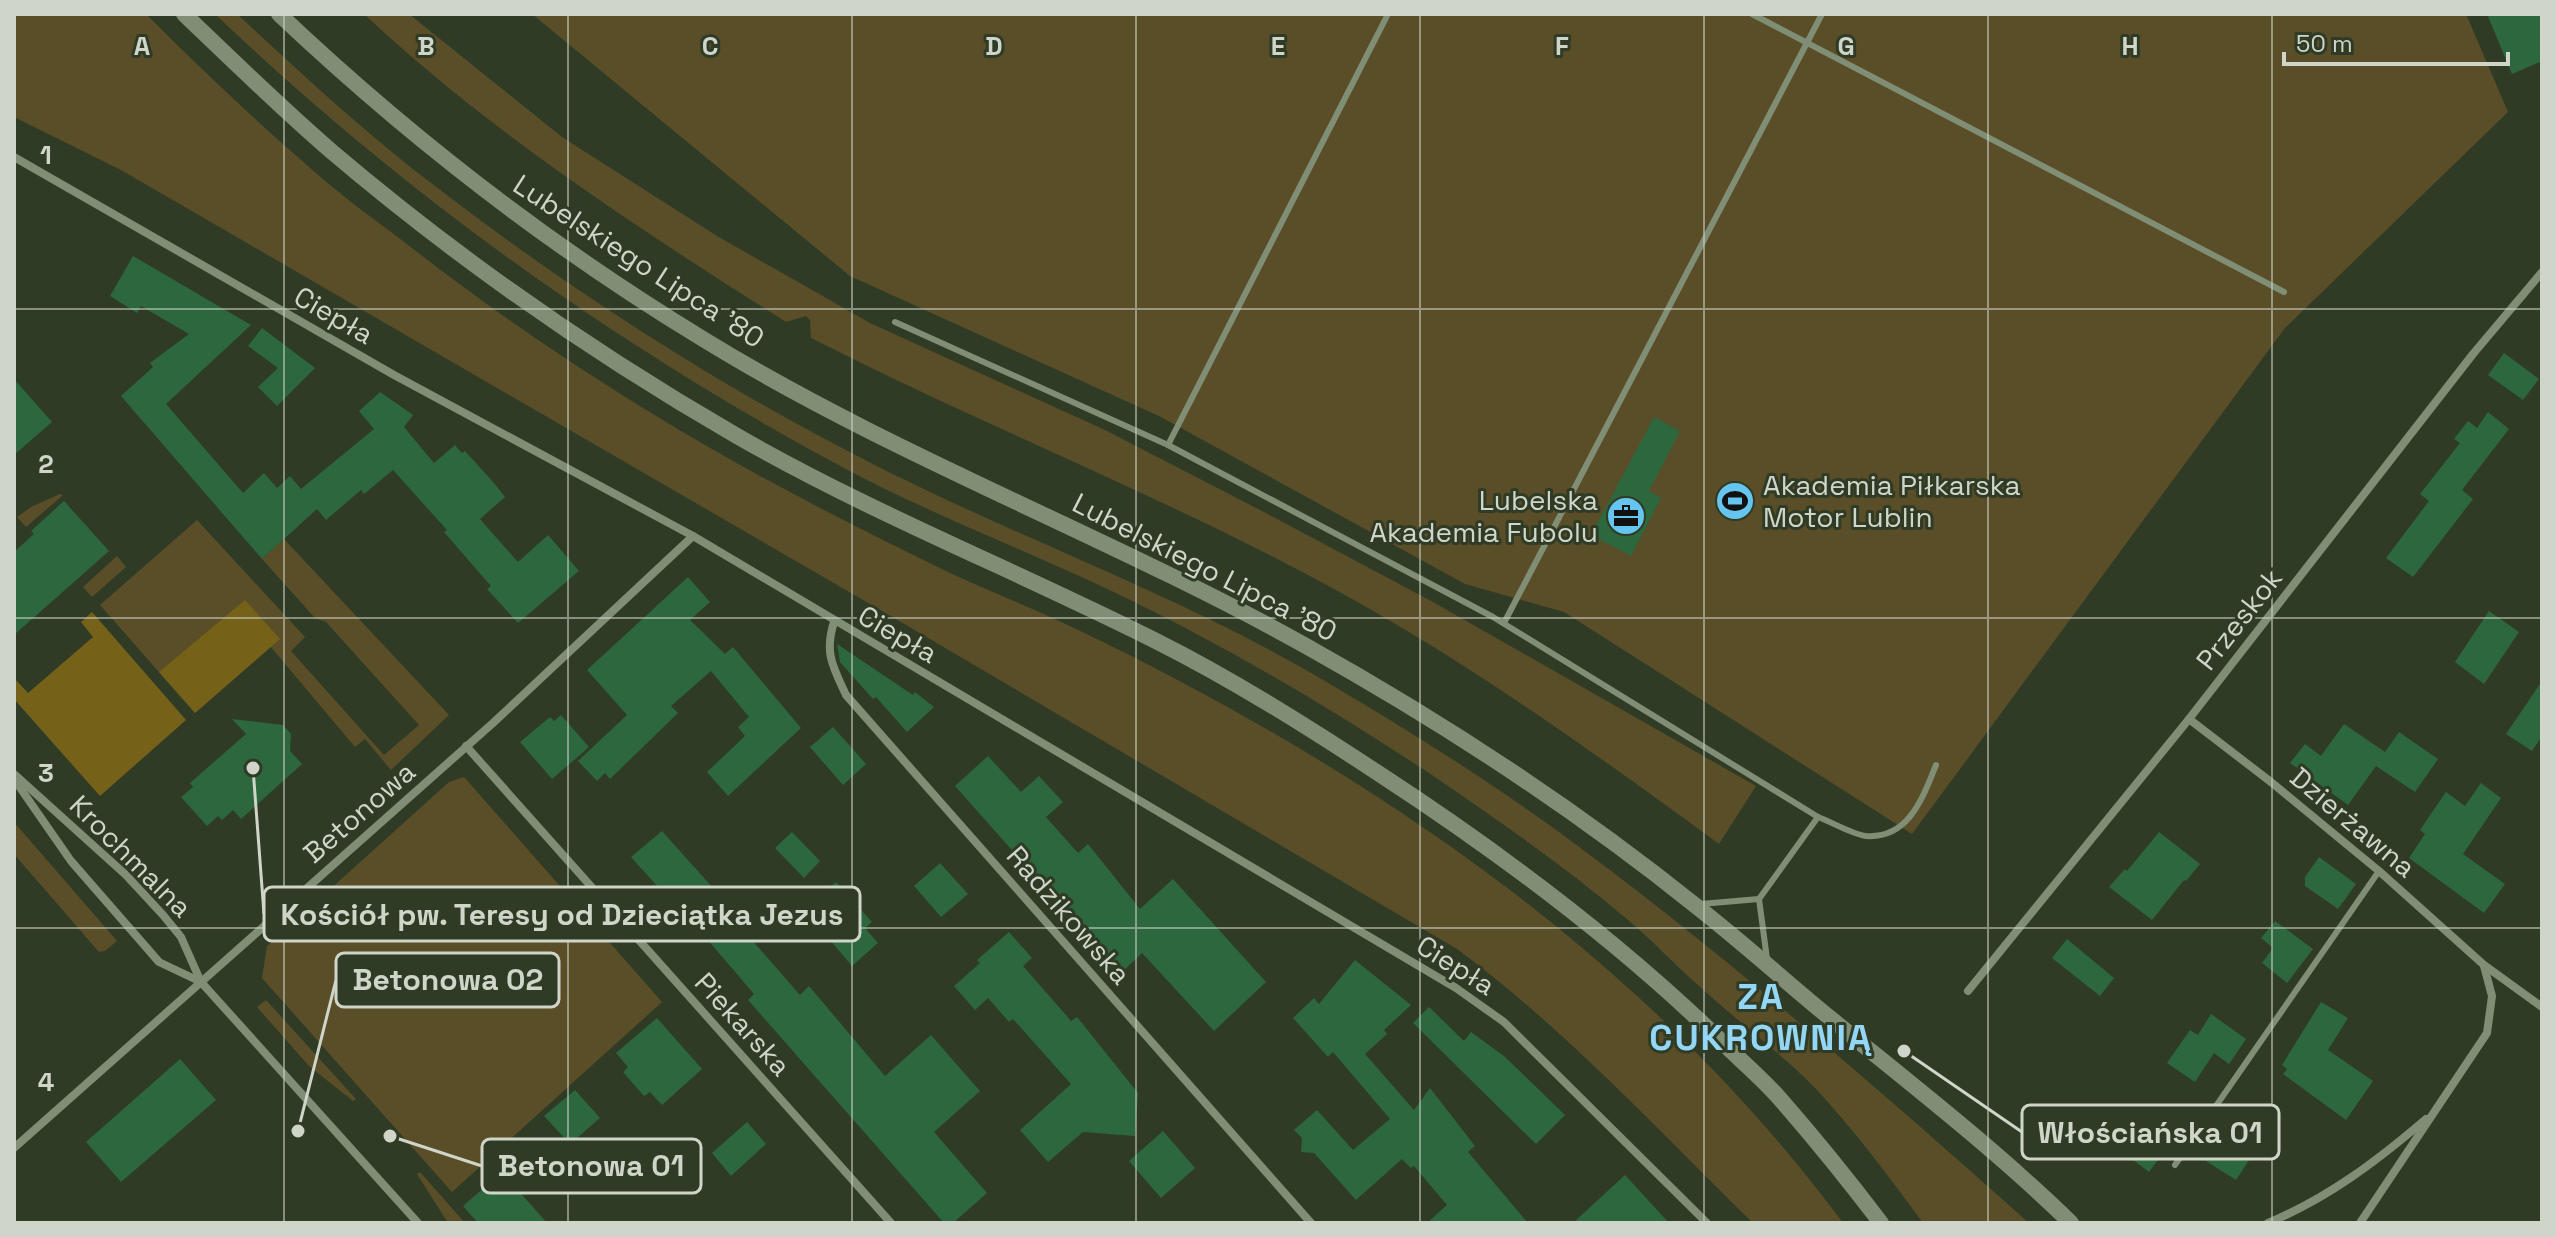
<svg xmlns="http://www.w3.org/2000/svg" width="2556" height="1237" viewBox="0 0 2556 1237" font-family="'Space Grotesk',sans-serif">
  <rect width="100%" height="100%" fill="#303b26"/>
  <g fill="#594e28">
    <path d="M14 14H146C196 64 247 113 300 159 331 187 365 213 399 238 496 314 598 383 705 445 784 491 866 532 948 572 990 592 1033 608 1074 628 1112 646 1150 665 1187 685 1440 820 1671 991 1843 1223H1753C1657 1129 1565 1029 1457 949L889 615 121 170 14 117Z"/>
    <path d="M215 14H237C301 73 365 133 435 186 570 290 716 384 867 461 1019 539 1183 596 1330 684 1408 730 1486 779 1559 832 1723 952 1877 1088 2029 1223H1923C1890 1178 1855 1131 1817 1090 1780 1052 1737 1021 1698 985 1674 964 1652 940 1628 920 1566 867 1499 821 1432 775 1332 709 1228 647 1120 595 1024 549 924 512 831 461 606 339 401 191 215 14Z"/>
    <path d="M364 14H409L562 137 717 236 870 323 1105 430 1260 510 1433 602 1756 786 1719 844C1592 751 1464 659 1325 584 1158 494 980 424 811 338L810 320 806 316 786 322C639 229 491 133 364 14Z"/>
    <path d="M532 14H2466L2508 112 2285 328 1912 834 1564 612 1465 584 1161 417 850 276Z"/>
    <path d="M60 494 63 495 26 527 17 517 31 507Z"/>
    <path d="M197 520 305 637 291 651 384 755 419 725 326 622 315 618 262 559 284 539 449 715 391 770 365 739 355 747 270 646 195 713 100 605Z"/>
    <path d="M117 556 126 567 92 597 83 587Z"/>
    <path d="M464 777 662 1002 452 1192 262 978 267 946 449 782Z"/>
    <path d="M14 822 117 941 105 951 99 952 14 854Z"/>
    <path d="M266 1000 356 1099 353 1101 309 1066 257 1007Z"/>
    <path d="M420 1172 465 1223H448L417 1174Z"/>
  </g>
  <g fill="#756118">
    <path d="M245 600 280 639 195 713 159 672Z"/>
    <path d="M92 612 186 720 100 796 14 699V678L28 693 93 637 81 622Z"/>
  </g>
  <g fill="#2c673e">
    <path d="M2487 14H2542V61L2512 74Z"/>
    <path d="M133 256 251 325 166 404 243 493 264 473 277 488 290 476 301 489 374 429 359 411 380 392 413 415 404 427 434 463 455 445 462 453 465 451 494 483 505 497 480 519 518 562 548 535 579 571 518 623 487 589 491 586 444 532 447 530 393 470 364 494 361 490 326 520 317 509 262 559 121 396 153 367 150 363 189 334 141 306 137 313 110 296Z"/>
    <path d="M262 328 315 368 277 406 258 387 278 368 248 346Z"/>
    <path d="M2504 353 2539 379 2523 400 2488 375Z"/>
    <path d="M14 379 52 422 14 455Z"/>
    <path d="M2488 412 2509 429 2462 490 2473 499 2413 577 2386 558 2429 501 2420 494 2460 443 2454 439 2468 421 2477 428Z"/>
    <path d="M1654 417 1680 431 1649 491 1661 498 1631 556 1591 535Z"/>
    <path d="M64 501 109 551 14 635V552L34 534 31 531Z"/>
    <path d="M688 577 710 602 690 620 725 654 733 647 801 728 728 796 707 772 745 736 738 727 749 717 711 671 671 706 678 713 610 779 605 773 597 781 578 761 627 715 587 670Z"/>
    <path d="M2489 611 2519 632 2484 684 2455 662Z"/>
    <path d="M837 644 913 695 915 692 934 707 907 732 876 697 873 699 840 662Z"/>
    <path d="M2542 681V736L2532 751 2506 734Z"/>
    <path d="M561 715 589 747 552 779 520 742 550 717 554 721Z"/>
    <path d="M232 719 283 725 291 734 290 751 302 764 241 819 233 810 222 820 218 816 207 826 181 797 193 787 190 783 246 734Z"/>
    <path d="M2344 724 2385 752 2399 732 2438 759 2415 792 2376 766 2348 805 2290 763 2305 744 2321 756Z"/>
    <path d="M833 727 866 764 843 785 810 747Z"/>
    <path d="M988 756 1021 792 1039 776 1063 802 1046 817 1078 853 1088 844 1140 909 1173 879 1266 982 1214 1031 1142 953 1121 973 955 786Z"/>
    <path d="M2481 783 2501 798 2463 854 2505 884 2484 913 2409 858 2425 834 2420 830 2446 792 2465 806Z"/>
    <path d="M662 831 730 907 736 902 760 931 751 939 800 995 809 986 885 1076 931 1035 980 1091 934 1132 987 1193 953 1223H944L748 1000 754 994 677 904 675 906 631 857Z"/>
    <path d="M792 832 820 861 804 878 775 848Z"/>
    <path d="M2159 832 2200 864 2186 881 2184 880 2152 920 2109 887 2125 869 2127 871Z"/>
    <path d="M2319 857 2356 884 2338 909 2305 886V877Z"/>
    <path d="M940 863 968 894 941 917 914 886Z"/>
    <path d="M836 882 872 922 865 928 878 943 852 966 819 927 834 914 818 896Z"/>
    <path d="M2275 921 2313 949 2287 983 2262 963 2273 948 2261 938Z"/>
    <path d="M1009 932 1032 958 1023 966 1071 1021 1077 1017 1138 1093 1135 1136 1083 1132 1048 1162 1020 1130 1071 1084 1013 1019 1009 1022 988 998 975 1010 954 986 980 963 977 960Z"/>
    <path d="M2067 939 2114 978 2100 996 2052 958Z"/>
    <path d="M1355 960 1411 1005 1384 1030 1387 1034 1365 1054 1414 1110 1430 1088 1475 1146 1468 1152 1528 1223H1427L1447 1205 1414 1166 1411 1168 1402 1159 1356 1200 1314 1153 1301 1152 1302 1138 1294 1130 1317 1110 1353 1150 1390 1119 1333 1052 1328 1057 1293 1018 1314 998 1319 1004Z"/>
    <path d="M2321 1002 2348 1018 2328 1050 2373 1081 2346 1120 2283 1074 2287 1069 2282 1065Z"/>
    <path d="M1429 1007 1464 1041 1471 1032 1504 1056 1565 1115 1536 1144 1413 1023Z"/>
    <path d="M2211 1014 2246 1039 2229 1064 2214 1053 2195 1082 2167 1063 2190 1030 2198 1035Z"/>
    <path d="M657 1018 702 1069 662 1105 650 1092 644 1096 623 1072 628 1067 616 1053Z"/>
    <path d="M180 1059 216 1100 121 1182 86 1142Z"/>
    <path d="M575 1090 600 1118 570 1144 544 1116Z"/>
    <path d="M2246 1107 2272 1125 2236 1180 2206 1161Z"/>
    <path d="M2157 1115 2179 1132 2149 1172 2128 1156Z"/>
    <path d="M747 1122 766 1144 731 1176 712 1153Z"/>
    <path d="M1163 1131 1195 1168 1161 1198 1129 1161Z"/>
    <path d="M502 1172 547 1223H478L463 1206Z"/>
    <path d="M1625 1175 1669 1223H1573Z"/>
  </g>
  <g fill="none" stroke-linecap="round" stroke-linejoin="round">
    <g stroke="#808e75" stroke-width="6">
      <path d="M1752 14 2284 292"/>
      <path d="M895 322 1168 445 1493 617 1818 817C1832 822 1851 834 1866 836 1909 839 1923 797 1936 765"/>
      <path d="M1168 445 1388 14"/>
      <path d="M1504 623 1822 14"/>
      <path d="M1759 899 1767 959"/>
      <path d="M1701 904 1759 899 1818 817"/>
      <path d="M2175 1165 2379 871"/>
    </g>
    <g stroke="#808e75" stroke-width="8">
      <path d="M14 157 394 375 693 536 1456 988 1504 1022 1707 1223"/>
      <path d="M834 622C824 653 833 667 846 695L1311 1223"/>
      <path d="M2189 719 2271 782 2379 871 2484 965 2542 1007"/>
      <path d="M466 746 891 1223"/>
      <path d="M14 774 126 875 163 915 181 937 201 982 418 1223"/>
      <path d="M14 779 71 861 159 962 201 982"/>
      <path d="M1968 991 2189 719 2473 354 2542 272"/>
      <path d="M14 1148 493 723 693 536"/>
      <path d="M2268 1223C2328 1198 2377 1161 2426 1119"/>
      <path d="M2360 1223 2487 1033 2492 996 2484 966"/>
    </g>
    <g stroke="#808e75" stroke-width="16">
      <path d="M184 14C232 60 280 107 331 151 457 258 593 353 737 436 871 513 1015 570 1154 640 1232 679 1308 727 1381 775 1502 854 1617 940 1721 1041 1741 1061 1763 1079 1781 1100 1816 1140 1849 1181 1881 1223"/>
      <path d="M279 14C409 137 550 246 703 339 895 457 1109 536 1306 646 1442 722 1574 808 1696 906 1742 942 1785 981 1830 1018 1912 1085 1995 1149 2071 1223"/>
    </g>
  </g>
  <path fill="none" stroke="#cfd6c9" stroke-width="2" stroke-opacity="0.55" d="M284 14V1223M568 14V1223M852 14V1223M1136 14V1223M1420 14V1223M1704 14V1223M1988 14V1223M2272 14V1223M14 309H2542M14 618H2542M14 928H2542"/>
  <defs>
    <g id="stadium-disc" transform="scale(2)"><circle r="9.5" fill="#65c5ee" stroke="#303b26"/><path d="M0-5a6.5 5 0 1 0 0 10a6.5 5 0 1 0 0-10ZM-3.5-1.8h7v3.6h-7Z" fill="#111"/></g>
    <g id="office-disc" transform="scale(2)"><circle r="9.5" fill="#65c5ee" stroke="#303b26"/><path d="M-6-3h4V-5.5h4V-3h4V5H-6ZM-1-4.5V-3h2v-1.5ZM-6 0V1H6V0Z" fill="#111"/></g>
  </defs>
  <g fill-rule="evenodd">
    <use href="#stadium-disc" x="1735" y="501"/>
    <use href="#office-disc" x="1626" y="516"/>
  </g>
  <g text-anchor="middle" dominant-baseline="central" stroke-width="6" stroke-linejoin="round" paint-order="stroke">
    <g font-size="28" fill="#cfd6c9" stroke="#303b26">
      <text transform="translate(639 261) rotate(33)">Lubelskiego Lipca '80</text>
      <text transform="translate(334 315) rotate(30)">Ciepła</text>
      <text transform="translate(1205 567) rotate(27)">Lubelskiego Lipca '80</text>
      <text transform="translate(2239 619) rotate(-52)">Przeskok</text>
      <text transform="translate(898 634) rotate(30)">Ciepła</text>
      <text transform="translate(359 812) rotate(-41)">Betonowa</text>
      <text transform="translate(2353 822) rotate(40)">Dzierżawna</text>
      <text transform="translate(131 856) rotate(45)">Krochmalna</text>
      <text transform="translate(1069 915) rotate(49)">Radzikowska</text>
      <text transform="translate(1456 965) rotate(32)">Ciepła</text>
      <text transform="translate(743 1024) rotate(48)">Piekarska</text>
    </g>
    <g font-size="28" fill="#cfd6c9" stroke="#303b26" text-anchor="start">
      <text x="1763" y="485">Akademia Piłkarska<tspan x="1763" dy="32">Motor Lublin</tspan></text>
      <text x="1598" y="500" text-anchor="end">Lubelska<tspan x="1598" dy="32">Akademia Fubolu</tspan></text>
    </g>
    <g font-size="36" font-weight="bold" letter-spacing="2" fill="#93d6f5" stroke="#303b26">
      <text x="1761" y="997">ZA<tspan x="1761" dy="41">CUKROWNIĄ</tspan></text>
    </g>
  </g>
  <g font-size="26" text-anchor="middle" font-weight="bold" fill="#cfd6c9" stroke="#303b26" stroke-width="6" stroke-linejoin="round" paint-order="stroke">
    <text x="142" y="55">A</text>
    <text x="426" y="55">B</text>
    <text x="710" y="55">C</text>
    <text x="994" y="55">D</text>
    <text x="1278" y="55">E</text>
    <text x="1562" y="55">F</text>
    <text x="1846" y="55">G</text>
    <text x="2130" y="55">H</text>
    <text x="46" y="164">1</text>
    <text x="46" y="473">2</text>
    <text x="46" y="782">3</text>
    <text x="46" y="1091">4</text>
  </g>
  <path fill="none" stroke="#cfd6c9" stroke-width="3" d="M253 768L264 914M298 1131L336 980M1904 1051L2022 1132M390 1136L482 1166"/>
  <g fill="#cfd6c9" stroke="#303b26" stroke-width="3">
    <circle cx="253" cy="768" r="8"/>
    <circle cx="298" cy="1131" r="8"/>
    <circle cx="1904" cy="1051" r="8"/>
    <circle cx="390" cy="1136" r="8"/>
  </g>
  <g fill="#303b26" stroke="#cfd6c9" stroke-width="3">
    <rect x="264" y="887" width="596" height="54" rx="8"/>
    <rect x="336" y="953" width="223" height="54" rx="8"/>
    <rect x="2022" y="1105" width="257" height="54" rx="8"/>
    <rect x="482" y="1139" width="219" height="54" rx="8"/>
  </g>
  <g font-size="30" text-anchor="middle" font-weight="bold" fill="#cfd6c9">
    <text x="562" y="925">Kościół pw. Teresy od Dzieciątka Jezus</text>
    <text x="448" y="990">Betonowa 02</text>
    <text x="2150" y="1143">Włościańska 01</text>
    <text x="591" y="1176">Betonowa 01</text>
  </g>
  <rect width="2556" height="1237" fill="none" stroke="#cfd6c9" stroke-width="32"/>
  <path d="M2284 52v12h224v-12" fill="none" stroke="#cfd6c9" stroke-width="4"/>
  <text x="2296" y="52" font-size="24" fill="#cfd6c9" stroke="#303b26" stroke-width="6" paint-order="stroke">50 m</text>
</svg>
